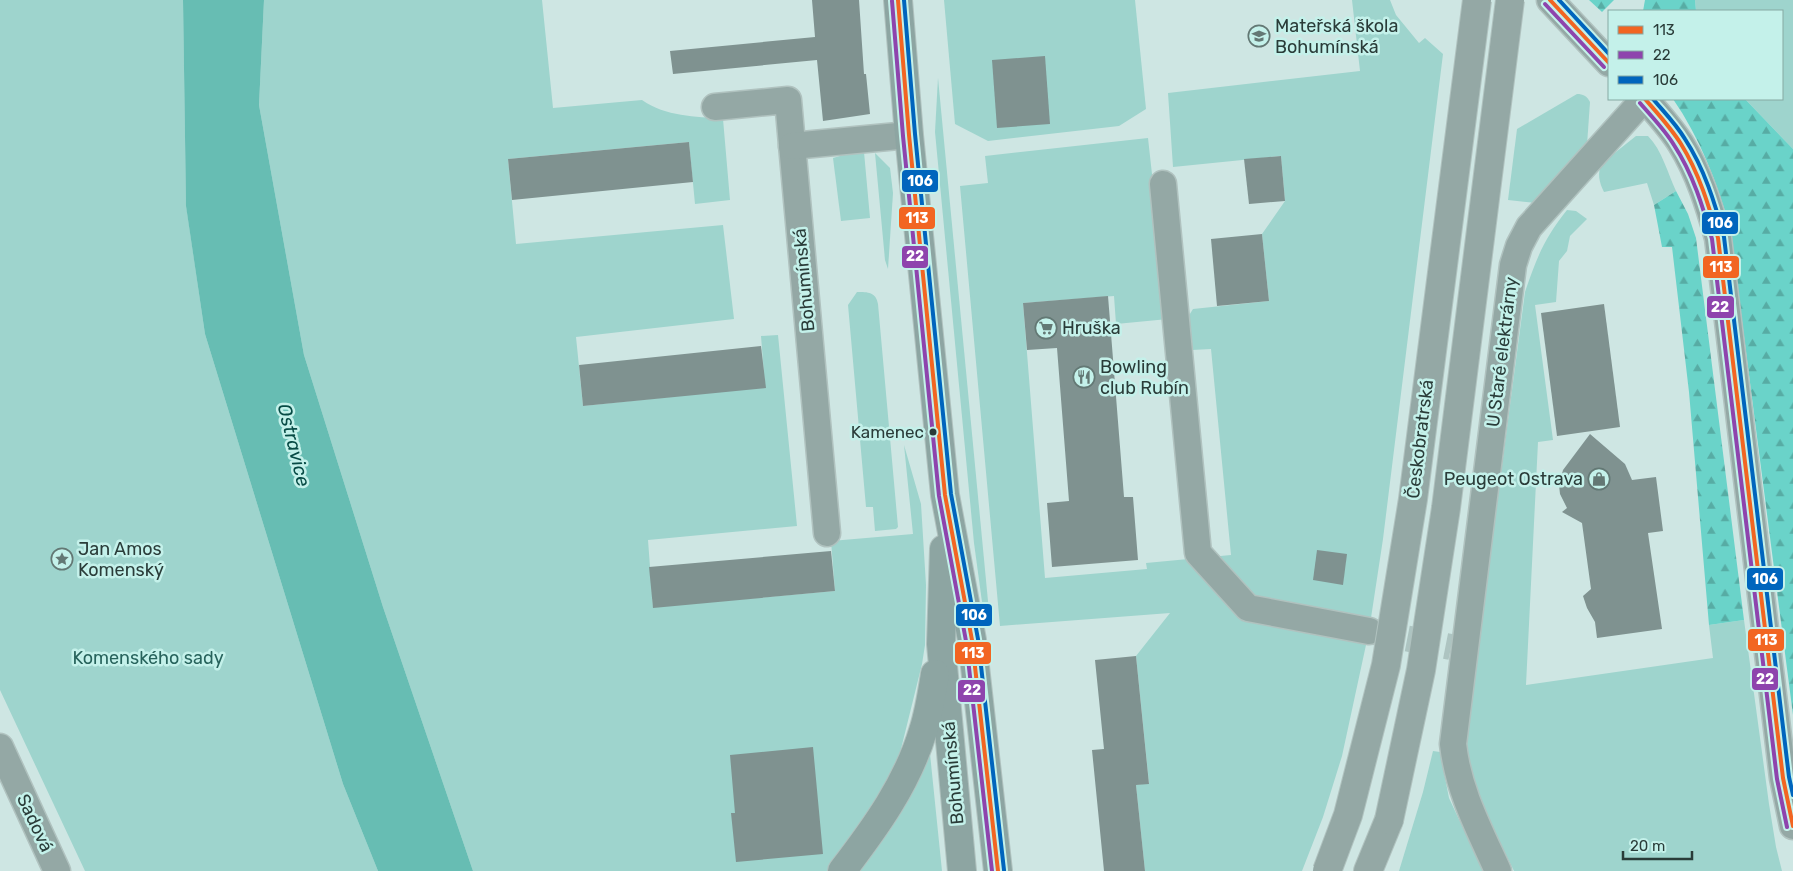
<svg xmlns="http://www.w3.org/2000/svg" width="1793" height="871" viewBox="0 0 1793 871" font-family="Rubik,sans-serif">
  <defs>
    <pattern id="forest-firs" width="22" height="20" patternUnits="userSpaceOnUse" patternTransform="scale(1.25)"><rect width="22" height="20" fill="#6ad3c9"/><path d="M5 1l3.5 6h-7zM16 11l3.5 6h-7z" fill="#57aca4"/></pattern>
  </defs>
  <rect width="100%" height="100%" fill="#cee6e3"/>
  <g fill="#9ed4cd">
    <path d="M0 0H183L186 205 205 334 343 784 378 871H85L0 690Z"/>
    <path d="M264 0H542L553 108 642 100C666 117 695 116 723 119L730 200 695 204 689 142 508 159 516 244 723 225 734 319 576 337 583 406 765 387 761 336 778 335 797 526 648 540 653 607 835 591 831 541 913 534 904 445 921 504 926 585 925 645 922 664 900 753 877 804 828 871H473L383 607 304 355 259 105Z"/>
    <path d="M944 0H1135L1146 109 1119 126 988 141 955 124Z"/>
    <path d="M1352 0H1390L1396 15 1419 43 1425 38 1443 54 1383 539 1369 631 1342 756 1323 817 1302 871H1145L1136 785 1149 783 1136 656 1170 613 1000 626 960 186 988 183 985 156 1148 138 1168 319 1116 324 1114 296 1023 303 1045 578 1147 569 1146 563 1231 555 1211 349 1192 350 1188 317 1193 309 1269 301 1262 234 1285 201 1281 156 1173 167 1168 93 1360 71Z"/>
    <path d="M1695 0H1793V149L1745 99H1782V11H1696Z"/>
    <path d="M938 78 990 622 988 626 985 624 974 543 935 132Z"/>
    <path d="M1577 94C1583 94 1587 96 1590 102L1587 145 1536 203 1508 200 1517 129Z"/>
    <path d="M1636 136H1648C1662 150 1668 174 1676 191L1654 205 1647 183 1604 192C1599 182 1597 173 1602 163Z"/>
    <path d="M854 152H864L870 218 841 221 833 158Z"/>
    <path d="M875 153 890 168 893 193 888 269 885 260Z"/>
    <path d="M1567 210 1576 211 1587 219 1570 236 1567 251 1559 261 1556 302 1535 305 1553 440 1538 442 1526 685 1713 658 1709 625 1744 620 1769 804 1776 847 1782 871H1514L1474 791 1465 745 1525 292C1537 257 1544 239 1567 210Z"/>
    <path d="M857 292C868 292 876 292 878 304L898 527 896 529 875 531 873 507H866L848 305Z"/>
    <path d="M929 744 942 871H860L881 840Z"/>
    <path d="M1433 751 1440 752 1449 798 1483 871H1399L1423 792Z"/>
  </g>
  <g fill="url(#forest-firs)">
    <path d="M1589 0H1614L1602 12Z"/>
    <path d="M1645 0H1695L1696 11H1643Z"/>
    <path d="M1673 99H1745L1793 149V715L1730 228C1717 182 1700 138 1673 99Z"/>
    <path d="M1676 191 1688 214 1696 238 1744 620 1709 625 1689 392 1672 247H1662L1654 205Z"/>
  </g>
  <path fill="#67bdb3" d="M183 0H264L259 105 304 355 383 607 473 871H378L343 784 205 334 186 206Z"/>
  <g fill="#7f9290">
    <path d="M812 0H859L864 74H866L870 114 823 121 817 60 673 74 670 51 815 37Z"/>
    <path d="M1045 56 1050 124 997 128 992 60Z"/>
    <path d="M689 142 693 182 512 200 508 159Z"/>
    <path d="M1281 156 1285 201 1249 204 1244 159Z"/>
    <path d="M1262 234 1269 301 1217 306 1211 239Z"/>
    <path d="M1108 296 1124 497H1133L1138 560 1052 567 1047 503 1069 501 1057 348 1027 350 1023 303Z"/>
    <path d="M1604 304 1620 427 1557 436 1541 313Z"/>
    <path d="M761 346 766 388 583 406 579 365Z"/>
    <path d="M1590 434 1625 464 1632 480 1656 477 1663 531 1648 533 1662 629 1597 638 1595 622 1587 608 1583 596 1591 589 1582 523 1562 512 1567 508 1560 494 1559 485 1563 470Z"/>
    <path d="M1317 550 1347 554 1343 585 1313 580Z"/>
    <path d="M831 551 835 591 653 608 649 567Z"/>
    <path d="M1136 656 1149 784 1136 785 1145 871H1104L1092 750 1104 749 1095 660Z"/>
    <path d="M813 747 823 854 736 862 731 813H735L730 755Z"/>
  </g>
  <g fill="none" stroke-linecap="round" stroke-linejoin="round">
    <path stroke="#adc4c1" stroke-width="26" stroke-dasharray="26 13" stroke-linecap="butt" d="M1369 631 1451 647"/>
    <g stroke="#b0c2bf" stroke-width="29">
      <g id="minor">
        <path d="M1550 0 1609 63"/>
        <path d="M1645 99C1657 113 1671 128 1681 144 1699 173 1709 206 1718 238L1783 778 1793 826"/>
        <path d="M715 107 788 100 827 533"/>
        <path d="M792 146 909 135"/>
        <path d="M1163 184 1198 553 1248 608 1369 631"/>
        <path d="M0 747 57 871"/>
        <path d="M1498 871C1479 829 1458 790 1453 744L1513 265 1519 246 1529 227 1644 99"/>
      </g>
    </g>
    <g stroke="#b0c2bf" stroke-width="30">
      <path id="tertiary" d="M1368 871 1389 820"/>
    </g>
    <g stroke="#b0c2bf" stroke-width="30">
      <g id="secondary">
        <path d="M898 0 909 135 945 495 972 640 998 871"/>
        <path d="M944 549 941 644 962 871"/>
        <path d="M842 871C875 828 907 784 923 731 929 713 932 693 935 674"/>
      </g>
    </g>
    <use href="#minor" stroke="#94a8a5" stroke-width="26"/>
    <use href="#tertiary" stroke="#94a8a5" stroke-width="28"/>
    <use href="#secondary" stroke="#8da5a2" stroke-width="28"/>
    <g stroke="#b0c2bf" stroke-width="30" stroke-linecap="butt">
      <g id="tertiary-bridge">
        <path d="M1389 820 1421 670 1446 508 1510 0"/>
        <path d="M1327 871 1348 815 1386 665 1413 499 1477 0"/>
      </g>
    </g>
    <use href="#tertiary-bridge" stroke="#94a8a5" stroke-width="28"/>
    <g stroke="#c4f1ea" stroke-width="8">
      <g id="bus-1">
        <path d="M898 0 909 135 945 495 972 640 998 871"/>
        <path d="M1550 0 1609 63"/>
        <path d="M1645 99C1658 114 1671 128 1681 144 1699 173 1709 206 1718 238L1783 778 1793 826"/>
      </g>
    </g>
    <g stroke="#c4f1ea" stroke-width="8">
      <g id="bus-2">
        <path d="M892 1 903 136 939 496 966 641 992 871"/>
        <path d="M1545 4 1604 67"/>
        <path d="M1640 103C1652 117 1665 130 1674 145 1693 174 1703 207 1712 239L1777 779 1787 827"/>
      </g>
    </g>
    <g stroke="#c4f1ea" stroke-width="8">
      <g id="bus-3">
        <path d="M904 0 915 134 951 494 978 639 1004 870"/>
        <path d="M1559 0 1609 54"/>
        <path d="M1653 99C1664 112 1676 124 1685 139 1704 168 1715 203 1724 237L1789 777 1793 795"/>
      </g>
    </g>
    <use href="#bus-1" stroke="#f26522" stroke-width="4"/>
    <use href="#bus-2" stroke="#8e44ad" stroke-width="4"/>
    <use href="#bus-3" stroke="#0065bd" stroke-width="4"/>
  </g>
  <defs>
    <g id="school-ring" transform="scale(1.125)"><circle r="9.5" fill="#c4f1ea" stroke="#637874" stroke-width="1.5"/><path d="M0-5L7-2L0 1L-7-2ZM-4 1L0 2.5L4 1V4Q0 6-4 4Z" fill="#637874"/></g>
    <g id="supermarket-ring" transform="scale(1.125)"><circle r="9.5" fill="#c4f1ea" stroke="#637874" stroke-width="1.5"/><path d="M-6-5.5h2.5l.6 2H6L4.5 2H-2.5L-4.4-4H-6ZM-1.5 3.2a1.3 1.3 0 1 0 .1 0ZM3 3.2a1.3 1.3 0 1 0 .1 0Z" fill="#637874"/></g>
    <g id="restaurant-ring" transform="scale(1.125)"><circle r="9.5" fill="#c4f1ea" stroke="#637874" stroke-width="1.5"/><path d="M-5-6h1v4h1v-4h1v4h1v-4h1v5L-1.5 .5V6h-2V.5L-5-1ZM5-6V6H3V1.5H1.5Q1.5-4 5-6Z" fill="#637874"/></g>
    <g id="shop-ring" transform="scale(1.125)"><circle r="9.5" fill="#c4f1ea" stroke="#637874" stroke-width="1.5"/><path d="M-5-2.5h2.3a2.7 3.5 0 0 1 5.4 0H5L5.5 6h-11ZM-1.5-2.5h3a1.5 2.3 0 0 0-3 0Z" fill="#637874"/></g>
    <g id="sight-ring" transform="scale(1.125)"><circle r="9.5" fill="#c4f1ea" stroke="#637874" stroke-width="1.5"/><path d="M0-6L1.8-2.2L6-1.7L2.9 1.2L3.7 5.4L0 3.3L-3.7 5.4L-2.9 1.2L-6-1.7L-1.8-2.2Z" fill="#637874"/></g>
  </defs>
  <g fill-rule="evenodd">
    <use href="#school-ring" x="1259" y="36"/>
    <use href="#supermarket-ring" x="1046" y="328"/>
    <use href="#restaurant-ring" x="1084" y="377"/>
    <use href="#shop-ring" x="1599" y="479"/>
    <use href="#sight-ring" x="62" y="559"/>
  </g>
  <circle fill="#2a3c39" stroke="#c4f1ea" stroke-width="2" cx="933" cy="432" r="4.5"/>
  <g text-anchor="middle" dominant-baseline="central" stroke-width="5" stroke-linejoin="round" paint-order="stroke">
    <g font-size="17" fill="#2a3c39" stroke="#c4f1ea" text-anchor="end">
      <text x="924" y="432">Kamenec</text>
    </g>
    <g font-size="18" fill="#2a3c39" stroke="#c4f1ea" text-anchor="start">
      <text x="1275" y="26">Mateřská škola<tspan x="1275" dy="21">Bohumínská</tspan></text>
      <text x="1062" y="328">Hruška</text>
      <text x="1100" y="367">Bowling<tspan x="1100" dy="21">club Rubín</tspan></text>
      <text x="1583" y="479" text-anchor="end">Peugeot Ostrava</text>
      <text x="78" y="549">Jan Amos<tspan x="78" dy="21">Komenský</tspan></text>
    </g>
    <g font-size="18" fill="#2a3c39" stroke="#c4f1ea">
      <text transform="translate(804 280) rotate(-95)">Bohumínská</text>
      <text transform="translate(1502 352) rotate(-83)">U Staré elektrárny</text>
      <text transform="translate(1420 439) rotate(-83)">Českobratrská</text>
      <text transform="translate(953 773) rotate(-95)">Bohumínská</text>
      <text transform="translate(35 823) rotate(65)">Sadová</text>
    </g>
    <g font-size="18" fill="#27635c" stroke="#c4f1ea">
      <text x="148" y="658">Komenského sady</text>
    </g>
    <g font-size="19" font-style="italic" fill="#074b45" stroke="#c4f1ea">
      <text transform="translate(294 445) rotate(76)">Ostravice</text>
    </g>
  </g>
  <g stroke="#c4f1ea" stroke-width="2">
    <rect x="901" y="169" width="38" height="24" rx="5" fill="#0065bd"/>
    <rect x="898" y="206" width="38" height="24" rx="5" fill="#f26522"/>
    <rect x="1701" y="211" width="38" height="24" rx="5" fill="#0065bd"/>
    <rect x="901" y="245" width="28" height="24" rx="5" fill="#8e44ad"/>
    <rect x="1702" y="255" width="38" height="24" rx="5" fill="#f26522"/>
    <rect x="1706" y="295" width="29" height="24" rx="5" fill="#8e44ad"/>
    <rect x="1746" y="567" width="38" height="24" rx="5" fill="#0065bd"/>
    <rect x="955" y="603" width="38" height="24" rx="5" fill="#0065bd"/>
    <rect x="1747" y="628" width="38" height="24" rx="5" fill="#f26522"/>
    <rect x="954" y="641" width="38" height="24" rx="5" fill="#f26522"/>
    <rect x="1751" y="667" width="28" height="24" rx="5" fill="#8e44ad"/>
    <rect x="957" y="679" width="29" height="24" rx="5" fill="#8e44ad"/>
  </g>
  <g font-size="14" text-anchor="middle" font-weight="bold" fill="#fff">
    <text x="920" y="186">106</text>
    <text x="917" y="223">113</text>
    <text x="1720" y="228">106</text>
    <text x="915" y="261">22</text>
    <text x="1721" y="272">113</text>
    <text x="1720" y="312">22</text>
    <text x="1765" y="584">106</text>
    <text x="974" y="620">106</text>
    <text x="1766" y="645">113</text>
    <text x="973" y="658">113</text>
    <text x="1765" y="684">22</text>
    <text x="972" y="695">22</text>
  </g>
  <rect x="1608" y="10" width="175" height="90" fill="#c4f1ea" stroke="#86a9a3"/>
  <rect x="1618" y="26" width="25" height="8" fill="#f26522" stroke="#86a9a3"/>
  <text x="1653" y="35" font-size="15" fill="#2a3c39">113</text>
  <rect x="1618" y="51" width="25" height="8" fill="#8e44ad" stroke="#86a9a3"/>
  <text x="1653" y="60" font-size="15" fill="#2a3c39">22</text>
  <rect x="1618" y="76" width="25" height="8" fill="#0065bd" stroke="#86a9a3"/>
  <text x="1653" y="85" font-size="15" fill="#2a3c39">106</text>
  <path d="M1623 851v8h69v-8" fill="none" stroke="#2a3c39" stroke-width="2.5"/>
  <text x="1630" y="851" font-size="15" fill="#2a3c39" stroke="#c4f1ea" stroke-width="4" paint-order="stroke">20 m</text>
</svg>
